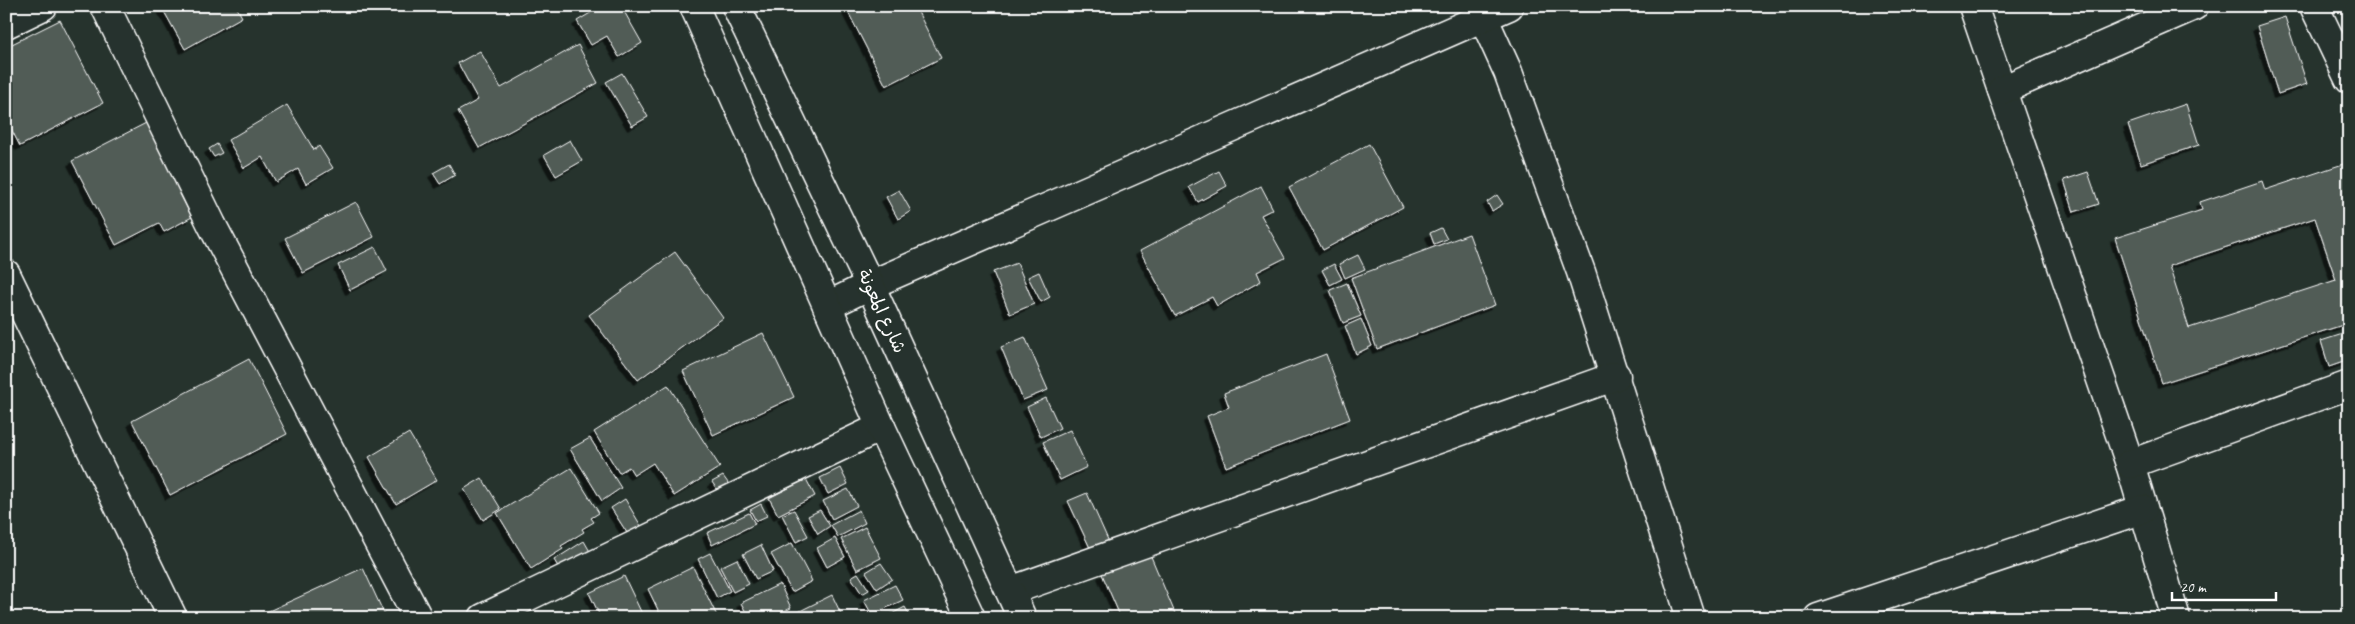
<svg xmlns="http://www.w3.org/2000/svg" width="2355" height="624" viewBox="0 0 2355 624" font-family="Caveat,'Playpen Sans Arabic',sans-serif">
  <defs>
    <filter id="shadow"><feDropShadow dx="-4.5" dy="4.5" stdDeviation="0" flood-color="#0009"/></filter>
  </defs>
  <rect width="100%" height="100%" fill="#26332d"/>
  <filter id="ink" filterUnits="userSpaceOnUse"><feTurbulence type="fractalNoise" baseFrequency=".02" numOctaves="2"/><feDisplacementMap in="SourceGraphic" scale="10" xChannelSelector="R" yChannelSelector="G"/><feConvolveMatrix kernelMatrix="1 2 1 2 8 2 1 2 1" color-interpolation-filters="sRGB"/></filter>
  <g filter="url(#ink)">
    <g fill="#515c57" stroke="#fff" fill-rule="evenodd" filter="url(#shadow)">
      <path d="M161 6H236L242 17 185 49Z"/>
      <path d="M602 6H621L642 43 619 57 607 36 591 45 577 21Z"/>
      <path d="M856 6H915L941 58 886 86 847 10Z"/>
      <path d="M2285 17 2307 84 2278 94 2257 26Z"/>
      <path d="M60 20 103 103 20 146 6 119V47Z"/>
      <path d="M578 45 598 83 479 148 458 111 478 100 458 63 480 51 501 88Z"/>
      <path d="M622 73 648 117 632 126 606 82Z"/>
      <path d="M2186 104 2199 145 2141 164 2128 124Z"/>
      <path d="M287 105 314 150 319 146 333 168 306 184 298 169 276 182 262 157 244 168 228 140Z"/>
      <path d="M150 121 186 191 180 194 192 217 164 232 159 223 116 245 72 161Z"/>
      <path d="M570 140 582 161 556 176 544 155Z"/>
      <path d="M217 144 222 153 214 157 209 149Z"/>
      <path d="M1369 144 1403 207 1323 250 1289 187Z"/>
      <path d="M2349 162V323L2162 383 2115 238 2202 210 2200 202 2262 181 2265 190ZM2315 218 2336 280 2189 328 2169 266Z"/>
      <path d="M449 164 455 175 440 184 433 173Z"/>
      <path d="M1219 171 1227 186 1198 202 1189 187Z"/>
      <path d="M2088 172 2099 204 2074 212 2064 180Z"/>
      <path d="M1261 186 1273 209 1261 215 1285 258 1257 272 1261 281 1217 306 1212 297 1175 316 1140 251Z"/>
      <path d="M899 190 911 211 898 219 886 197Z"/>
      <path d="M1497 195 1503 204 1492 211 1487 202Z"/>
      <path d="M356 202 374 237 303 273 285 238Z"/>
      <path d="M1441 228 1447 239 1434 244 1430 233Z"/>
      <path d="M1469 234 1495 305 1377 349 1351 278Z"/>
      <path d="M375 247 387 271 350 290 338 265Z"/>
      <path d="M675 252 723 318 638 380 589 315Z"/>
      <path d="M1358 255 1365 269 1345 278 1339 264Z"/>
      <path d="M1017 263 1034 304 1010 314 993 272Z"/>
      <path d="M1334 264 1342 279 1330 285 1322 270Z"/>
      <path d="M1039 272 1050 297 1041 302 1028 277Z"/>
      <path d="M1347 283 1361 316 1343 323 1330 290Z"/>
      <path d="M1361 319 1372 346 1356 354 1345 326Z"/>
      <path d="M2349 332V360L2329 367 2321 341Z"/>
      <path d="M763 333 794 397 713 435 683 371Z"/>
      <path d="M1025 337 1048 390 1023 400 1001 347Z"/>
      <path d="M1326 354 1350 419 1226 467 1207 416 1229 407 1224 393Z"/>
      <path d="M249 359 287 434 170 495 132 421Z"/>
      <path d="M668 385 720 467 674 496 653 463 634 475 629 467 619 473 594 432Z"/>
      <path d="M1046 398 1060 428 1041 437 1027 407Z"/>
      <path d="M1070 430 1087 467 1060 480 1043 442Z"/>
      <path d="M409 433 437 480 396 504 369 457Z"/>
      <path d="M590 438 621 488 602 501 570 449Z"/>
      <path d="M571 468 599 513 591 518 594 522 582 529 584 532 561 546 563 549 531 569 497 513Z"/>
      <path d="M840 468 848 484 828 494 820 478Z"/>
      <path d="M723 476 731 487 720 494 712 482Z"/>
      <path d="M482 478 501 509 483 520 464 489Z"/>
      <path d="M806 479 815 496 778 515 769 498Z"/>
      <path d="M848 489 857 506 832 519 823 501Z"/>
      <path d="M1087 493 1109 542 1091 550 1068 501Z"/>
      <path d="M625 499 644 531 631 539 611 508Z"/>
      <path d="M761 504 767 516 756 521 750 510Z"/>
      <path d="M794 510 808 536 796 542 782 515Z"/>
      <path d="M820 510 830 526 818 534 808 516Z"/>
      <path d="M859 510 865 523 838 537 831 525Z"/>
      <path d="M749 513 755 524 712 545 707 533Z"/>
      <path d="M865 527 881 558 857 570 841 539Z"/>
      <path d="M835 538 845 557 827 567 817 548Z"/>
      <path d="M584 541 592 555 562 573 554 560Z"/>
      <path d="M792 543 812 581 792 592 771 554Z"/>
      <path d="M761 545 773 571 756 579 743 554Z"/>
      <path d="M710 553 730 591 717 598 698 559Z"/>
      <path d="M1150 554 1177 618H1121L1102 574Z"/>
      <path d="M737 559 749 584 733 592 720 567Z"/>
      <path d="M881 563 892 579 877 589 866 572Z"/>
      <path d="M693 567 718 618H662L648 589Z"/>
      <path d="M363 568 386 618H261L260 615Z"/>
      <path d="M858 573 869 590 862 594 851 577Z"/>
      <path d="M624 576 644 618H601L589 593Z"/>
      <path d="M780 584 791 608 771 618H749L741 603Z"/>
      <path d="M895 585 903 600 872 615 864 600Z"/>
      <path d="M832 595 843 618H786Z"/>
      <path d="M905 607 911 618H884Z"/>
    </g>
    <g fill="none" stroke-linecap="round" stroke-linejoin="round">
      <g stroke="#fff" stroke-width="31">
        <g id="street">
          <path d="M105 6 212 225 418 618"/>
          <path d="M1478 6 1508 72 1581 272 1691 618"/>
          <path d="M1973 6 2130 464 2176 618"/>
          <path d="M2314 6 2349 79"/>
          <path d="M6 24 43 6"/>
          <path d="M2002 90 2194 6"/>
          <path d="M6 274 173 618"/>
          <path d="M827 306 870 285 1509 6"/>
          <path d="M2130 464 2349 385"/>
          <path d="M1010 591 1616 376"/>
          <path d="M483 618 881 427"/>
          <path d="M1818 618 2143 509"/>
        </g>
      </g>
      <g stroke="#fff" stroke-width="31">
        <g id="highway">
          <path d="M694 6 881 427 971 618"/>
          <path d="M736 6 870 285 1022 618"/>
        </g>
      </g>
      <use href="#street" stroke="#26332d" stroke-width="28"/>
      <use href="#highway" stroke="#26332d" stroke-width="28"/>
    </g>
  </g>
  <g text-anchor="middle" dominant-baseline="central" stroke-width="4.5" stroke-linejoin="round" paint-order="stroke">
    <g font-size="18" fill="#fff" stroke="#26332d">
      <text transform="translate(882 311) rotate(65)">شارع المعونة</text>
    </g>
  </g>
  <rect width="2355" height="624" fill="none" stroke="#26332d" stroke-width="25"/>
  <rect x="12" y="12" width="2330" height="599" fill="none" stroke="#fff" stroke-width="2" filter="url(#ink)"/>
  <path d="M2172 592v8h104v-8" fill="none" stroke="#ffffff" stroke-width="2.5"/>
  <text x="2180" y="592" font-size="15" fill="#ffffff" stroke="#26332d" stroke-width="4" paint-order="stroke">20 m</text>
</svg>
